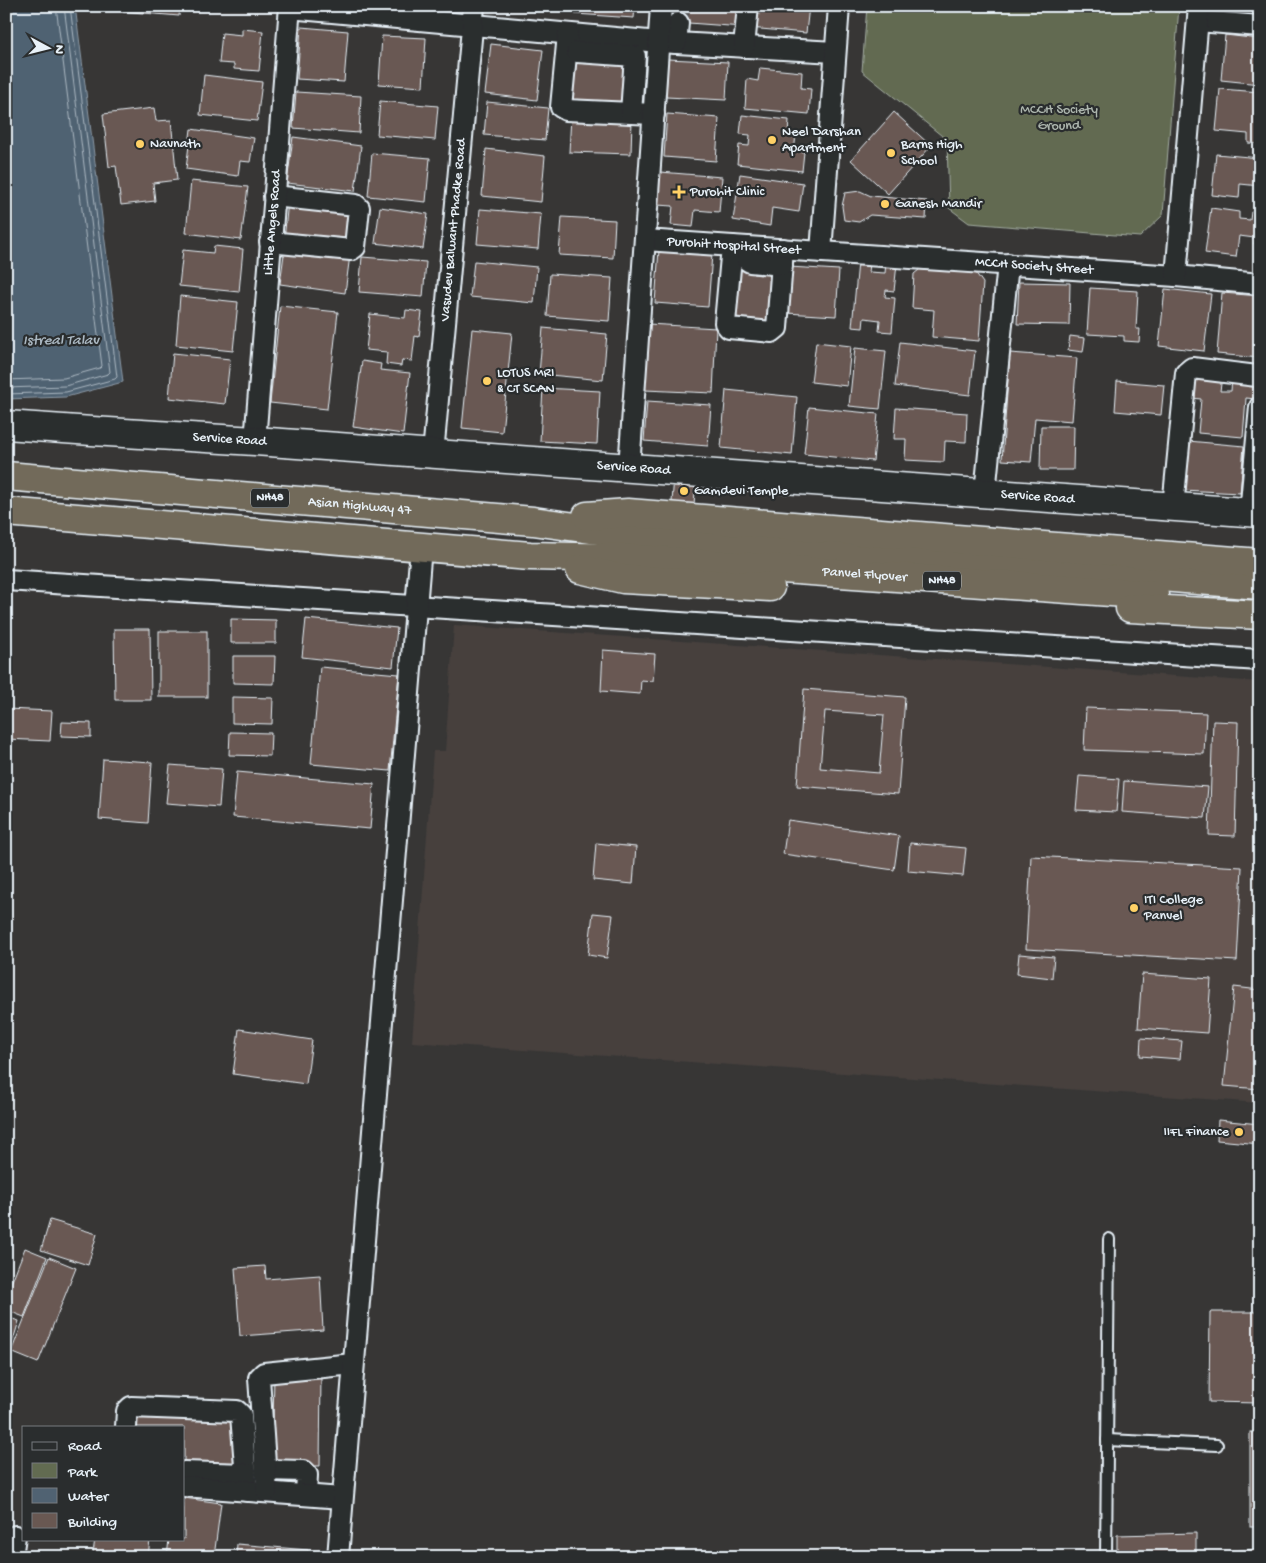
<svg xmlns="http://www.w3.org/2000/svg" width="1266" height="1563" viewBox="0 0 1266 1563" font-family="'Gochi Hand',sans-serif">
  <rect width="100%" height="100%" fill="#373635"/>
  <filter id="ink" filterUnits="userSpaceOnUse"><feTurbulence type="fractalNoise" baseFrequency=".02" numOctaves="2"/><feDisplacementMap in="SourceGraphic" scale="10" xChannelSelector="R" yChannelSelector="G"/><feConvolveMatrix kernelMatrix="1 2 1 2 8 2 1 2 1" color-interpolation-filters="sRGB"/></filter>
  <g filter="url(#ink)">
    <path fill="#46403e" d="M454 625 1260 682V1103L412 1042 433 751H445Z"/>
    <path fill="#626b51" stroke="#a5aea4" d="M867 6H1179L1163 215 1140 237 969 223 949 208 947 140 862 71Z"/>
    <path fill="#506272" stroke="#8d9ba8" d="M6 6H75L123 382 66 397 6 399Z"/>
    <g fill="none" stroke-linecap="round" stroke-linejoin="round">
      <g stroke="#abb8c2" stroke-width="1">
        <path d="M6 380 64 378 100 368 102 366 56 6"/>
        <path d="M6 388 65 386 108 374 110 372 64 6"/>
        <path d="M6 394 66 392 115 379 117 377 70 6"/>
      </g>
    </g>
    <g fill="#695852" stroke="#e8f1f8" fill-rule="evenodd">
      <path d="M121 6H180L179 16 120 11Z"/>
      <path d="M495 6H558L557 10Z"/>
      <path d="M575 6H635L634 18 575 14Z"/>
      <path d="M677 6H744L743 27 675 22Z"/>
      <path d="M751 6H809L806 33 749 28Z"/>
      <path d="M301 27 348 31 344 82 297 79Z"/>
      <path d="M242 29 263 31 259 71 234 69V64L219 63 222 33 242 35Z"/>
      <path d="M1225 35 1260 39V84L1221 80Z"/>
      <path d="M382 36 426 38 423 87 379 84Z"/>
      <path d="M491 44 543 50 537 100 485 94Z"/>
      <path d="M569 55 628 59 625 103 566 99Z"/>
      <path d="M668 59 728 62 726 100 666 97Z"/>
      <path d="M760 68 802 72 801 88 811 89 809 114 745 108 747 79 758 81Z"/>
      <path d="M204 75 262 82 257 121 200 115Z"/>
      <path d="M1220 89 1260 92V144L1248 143V134L1216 131Z"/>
      <path d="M296 92 361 96 359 133 293 128Z"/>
      <path d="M380 101 438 106 435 140 377 135Z"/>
      <path d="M487 102 548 108 545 140 484 135Z"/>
      <path d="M154 108 156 121 171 120 177 180 153 183 155 201 121 205 116 166 109 167 103 114Z"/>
      <path d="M894 112 931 146 888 194 851 160Z"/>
      <path d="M667 114 719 118 716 161 664 157Z"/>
      <path d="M742 115 789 120 788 134 796 135 794 151 804 152 802 171 737 164 739 145 749 146 750 135 740 134Z"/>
      <path d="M571 116 632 119 631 154 569 152Z"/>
      <path d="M191 129 254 138 250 162 240 161 238 176 186 169Z"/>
      <path d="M293 137 361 146 355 191 287 183Z"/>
      <path d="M486 149 545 156 541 202 482 196Z"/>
      <path d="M372 153 430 158 426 202 368 196Z"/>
      <path d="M1216 154 1260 158V186L1240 184 1239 198 1212 195Z"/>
      <path d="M660 172 722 177 719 212 695 210 693 227 671 225 673 206 657 205Z"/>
      <path d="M740 174 803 183 799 212 772 208 770 226 733 220Z"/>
      <path d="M191 181 248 187 241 240 186 233Z"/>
      <path d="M860 191 871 196 927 201 926 219 870 215 859 222 844 220 842 206 845 193Z"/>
      <path d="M288 201 356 209 351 246 284 240Z"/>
      <path d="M380 207 428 214 423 249 375 243Z"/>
      <path d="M1211 208 1239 212V219L1250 220 1251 212 1260 213V245L1254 244 1255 238 1239 236 1236 257 1205 253Z"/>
      <path d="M480 209 541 214 538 249 477 244Z"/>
      <path d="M562 217 615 220 613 258 559 255Z"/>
      <path d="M214 246 243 249 239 292 179 286 183 250 213 253Z"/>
      <path d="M285 247 350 255 345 293 280 284Z"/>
      <path d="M659 250 712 254 708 307 655 303Z"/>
      <path d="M362 257 426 262 423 297 359 292Z"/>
      <path d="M474 261 537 267 534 303 470 297Z"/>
      <path d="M858 262 870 263 869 272 885 273 886 263 897 264 894 291 886 290 885 297 895 298 892 332 879 331 880 320 864 318 863 328 852 327Z"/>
      <path d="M738 265 755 267 753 274 761 275 762 267 778 269 773 328 731 323Z"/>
      <path d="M925 265 973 269 983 283 979 341 932 337 934 310 912 308 914 274Z"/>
      <path d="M789 267 839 270 836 316 786 313Z"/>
      <path d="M550 274 612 278 609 321 547 316Z"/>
      <path d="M1019 282 1070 283 1069 325 1017 324Z"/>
      <path d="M1090 288 1138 291 1136 329H1140L1139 342 1124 341V336L1087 334Z"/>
      <path d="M1165 289 1211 294 1204 351 1159 346Z"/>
      <path d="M1222 293 1260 296V358L1217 354Z"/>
      <path d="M180 296 238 302 233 351 176 345Z"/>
      <path d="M280 306 338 312 327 409 270 403Z"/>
      <path d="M406 310 422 312 419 337 415 336 412 361 402 360 401 366 386 364 387 352 366 350 370 314 405 318Z"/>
      <path d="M648 324 716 328 713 393 645 390Z"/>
      <path d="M543 328 607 334 603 380 539 374Z"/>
      <path d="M472 329 512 333 502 432 462 428Z"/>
      <path d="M1070 336 1085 338 1083 352 1068 350Z"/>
      <path d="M816 342 851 346 847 386 811 382Z"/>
      <path d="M900 342 975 351 970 395 895 386Z"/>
      <path d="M855 348 886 351 880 409 849 406Z"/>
      <path d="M173 353 230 359 225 404 169 398Z"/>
      <path d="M1010 353 1077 358 1072 421 1035 418 1031 462 1002 460Z"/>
      <path d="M362 361 381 364 380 370 410 373 403 434 353 427Z"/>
      <path d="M1222 377 1220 391H1231L1232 378 1257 381 1256 399 1246 398 1243 437 1198 433 1201 399 1191 398 1193 378 1205 380Z"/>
      <path d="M1117 381 1164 385 1161 415 1115 411Z"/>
      <path d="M543 388 600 391 597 444 540 441Z"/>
      <path d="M726 390 797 397 792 455 721 448Z"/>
      <path d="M647 401 711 405 708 446 644 441Z"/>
      <path d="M809 407 878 414 873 461 804 454Z"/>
      <path d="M896 408 967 413 966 442 945 441 944 462 905 460 906 439H894Z"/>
      <path d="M1041 426H1074L1073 470H1040Z"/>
      <path d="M1188 441 1244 446 1240 493 1183 490Z"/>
      <path d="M674 477 696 479 694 504 672 502Z"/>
      <path d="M231 619 276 620V643H231Z"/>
      <path d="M306 619 397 628 393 667 302 657Z"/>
      <path d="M114 629H150L151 700H115Z"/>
      <rect x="159" y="631" width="48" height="66"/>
      <path d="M603 650 655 654 653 681 641 680 640 694 601 691Z"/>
      <path d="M233 656H275L274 684 233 683Z"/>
      <path d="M320 667 399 674 390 771 311 764Z"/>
      <path d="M804 689 905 697 898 794 797 786ZM825 711 884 715 879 773 820 768Z"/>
      <path d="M232 697 273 698 272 724 232 723Z"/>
      <path d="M1086 708 1206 713 1204 754 1084 750Z"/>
      <path d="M6 709 52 711 50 741 6 739Z"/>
      <path d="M1213 721 1238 722 1235 836 1209 835Z"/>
      <path d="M62 722 91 723V737L61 736Z"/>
      <path d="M230 732 271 733 270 756 229 755Z"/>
      <path d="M103 759 152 762 148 823 99 819Z"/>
      <path d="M170 765 222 769 219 807 166 803Z"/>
      <path d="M237 772 374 784 370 829 233 817Z"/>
      <path d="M1079 776 1119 779 1116 812 1076 810Z"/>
      <path d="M1124 781 1208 787 1205 818 1122 812Z"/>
      <path d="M788 820 899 836 894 870 783 854Z"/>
      <path d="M596 843 636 847 633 884 593 880Z"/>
      <path d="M910 843 966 848 963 876 908 871Z"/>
      <path d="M1031 856 1242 867 1237 961 1026 949Z"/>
      <path d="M1260 888V941L1254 940Z"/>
      <path d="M593 913 613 915 607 958 588 955Z"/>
      <path d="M1019 954 1054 957 1052 978 1017 974Z"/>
      <path d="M1142 974 1211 979 1207 1033 1138 1028Z"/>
      <path d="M1234 987 1260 990V1089L1224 1086Z"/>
      <path d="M239 1029 312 1040 306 1084 233 1074Z"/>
      <path d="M1141 1038 1182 1041 1180 1059 1140 1056Z"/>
      <path d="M1218 1120 1260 1124V1144L1217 1140Z"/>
      <path d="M50 1220 97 1234 88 1265 41 1250Z"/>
      <path d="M25 1248 47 1257 24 1317 6 1310V1296Z"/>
      <path d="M49 1257 76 1268 38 1363 11 1352Z"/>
      <path d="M265 1266 266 1279 320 1275 323 1330 240 1336 235 1268Z"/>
      <path d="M1210 1312H1260V1403L1209 1402Z"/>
      <path d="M6 1317 19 1321 9 1353 6 1352Z"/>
      <path d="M321 1374 320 1466 272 1465 274 1377Z"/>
      <path d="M134 1413 238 1417 235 1470 184 1467V1427H133Z"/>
      <rect x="1250" y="1432" width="10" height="95"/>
      <path d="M184 1498 221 1503 214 1557H167L169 1539H184Z"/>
      <path d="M1196 1533V1557H1117V1535Z"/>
      <path d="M95 1539H150L148 1557H123L93 1553Z"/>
      <path d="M237 1544 308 1550 307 1557H236Z"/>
      <path d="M1260 1549V1557H1229V1551Z"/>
    </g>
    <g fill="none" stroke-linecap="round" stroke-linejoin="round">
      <path stroke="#525252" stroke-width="20" stroke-dasharray="20 10" stroke-linecap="butt" d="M678 23 680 6"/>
      <g stroke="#e8f1f8" stroke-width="14">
        <g id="lane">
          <path d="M1107 1440 1217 1445"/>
          <path d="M1106 1557 1109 1239"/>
        </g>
      </g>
      <g stroke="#e8f1f8" stroke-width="24">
        <g id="street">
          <path d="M289 8 659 42 835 52"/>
          <path d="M1198 21 1260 26"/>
          <path d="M568 34 561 107 566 110 654 114"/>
          <path d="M676 43 678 23"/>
          <path d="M744 47 748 6"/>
          <path d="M577 52 635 56 631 113"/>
          <path id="s1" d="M645 240 1176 276 1260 284"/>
          <path d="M270 242 351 250 355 247 359 208 356 205 274 196"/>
          <path d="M732 246 725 323 729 328 772 332 777 328 783 249"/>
          <path d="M748 247 747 260 750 262 782 265"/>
          <path d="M821 252 839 6"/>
          <path d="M1176 276 1199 6"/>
          <path id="s2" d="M255 441 290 6"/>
          <path id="s3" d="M433 454 474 6"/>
          <path d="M629 468 661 6"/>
          <path d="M985 493 1008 264"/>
          <path d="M1173 507 1186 373 1192 368 1257 376 1260 378"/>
          <path d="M1250 513 1260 407"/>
          <path d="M6 580 1260 660"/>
          <path d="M126 1427 127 1411 131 1407 237 1411 241 1415 247 1491"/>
          <path d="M265 1470 303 1471 307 1475 306 1495"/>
          <path d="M184 1472 246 1474"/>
          <path d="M184 1486 342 1498"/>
          <path d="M267 1492 259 1378 264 1373 353 1364"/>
          <path d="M12 1557 15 1536"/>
          <path d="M338 1557 421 547"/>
        </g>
      </g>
      <g stroke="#e8f1f8" stroke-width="31">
        <g id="secondary">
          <path id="s4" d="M6 425 92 431 255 441 1260 513"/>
        </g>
      </g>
      <g stroke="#e8f1f8" stroke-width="31">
        <g id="highway">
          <path id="s5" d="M6 476 533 521 626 534 1260 585"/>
          <path id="s6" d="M6 512 530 556 624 558 1154 595"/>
          <path d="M587 516 628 513 1260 563"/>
          <path d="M580 569 623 579 770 587"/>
          <path d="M1130 608 1260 615"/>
        </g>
      </g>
      <use href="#lane" stroke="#2a2d2e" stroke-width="10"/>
      <use href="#street" stroke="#2a2d2e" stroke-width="20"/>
      <use href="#secondary" stroke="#2a2d2e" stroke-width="28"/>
      <use href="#highway" stroke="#726b5a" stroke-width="28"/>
    </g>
  </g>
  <g fill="#ffd166" stroke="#2a2d2e" stroke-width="2">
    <circle cx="772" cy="140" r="5"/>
    <circle cx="140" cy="144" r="5"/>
    <circle cx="891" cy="153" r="5"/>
    <path d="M676.5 184.5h5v5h5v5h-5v5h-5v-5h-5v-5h5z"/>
    <circle cx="885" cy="204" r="5"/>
    <circle cx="487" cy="381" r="5"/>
    <circle cx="684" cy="491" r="5"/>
    <circle cx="1134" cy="908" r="5"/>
    <circle cx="1239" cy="1132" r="5"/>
  </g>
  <g text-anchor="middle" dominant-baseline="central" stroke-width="4.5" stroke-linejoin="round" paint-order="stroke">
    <g fill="#2a2d2e" stroke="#afb6bb" stroke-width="1">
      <rect x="251" y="488.5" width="38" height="19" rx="4"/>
      <rect x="923" y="571.5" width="38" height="19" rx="4"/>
    </g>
    <g font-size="12" font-weight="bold" fill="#e8f1f8">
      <text x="270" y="498">NH48</text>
      <text x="942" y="581">NH48</text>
    </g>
    <g font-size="14" fill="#acb5ad" stroke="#2a2d2e">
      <text x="1059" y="110">MCCH Society<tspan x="1059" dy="16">Ground</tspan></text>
    </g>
    <g font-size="14" fill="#e8f1f8" stroke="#2a2d2e" text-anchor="start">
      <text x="782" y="132">Neel Darshan<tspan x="782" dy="16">Apartment</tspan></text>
      <text x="150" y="144">Navnath</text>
      <text x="901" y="145">Barns High<tspan x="901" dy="16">School</tspan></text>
      <text x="690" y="192">Purohit Clinic</text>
      <text x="895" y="204">Ganesh Mandir</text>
      <text x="497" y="373">LOTUS MRI<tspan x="497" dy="16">&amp; CT SCAN</tspan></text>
      <text x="694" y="491">Gamdevi Temple</text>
      <text x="1144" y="900">ITI College<tspan x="1144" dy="16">Panvel</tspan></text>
      <text x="1229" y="1132" text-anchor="end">IIFL Finance</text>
    </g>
    <g font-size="14" fill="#e8f1f8" stroke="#2a2d2e">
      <text stroke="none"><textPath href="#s2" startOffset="219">Little Angels Road</textPath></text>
      <text stroke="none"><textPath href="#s3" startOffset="225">Vasudev Balwant Phadke Road</textPath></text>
      <text stroke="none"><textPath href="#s1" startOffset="89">Purohit Hospital Street</textPath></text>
      <text stroke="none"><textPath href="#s1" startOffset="390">MCCH Society Street</textPath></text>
      <text stroke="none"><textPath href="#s4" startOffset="224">Service Road</textPath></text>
      <text stroke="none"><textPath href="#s4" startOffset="629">Service Road</textPath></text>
      <text stroke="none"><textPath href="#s4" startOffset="1034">Service Road</textPath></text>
      <text stroke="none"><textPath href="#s5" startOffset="355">Asian Highway 47</textPath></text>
      <text stroke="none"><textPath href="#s6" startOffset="861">Panvel Flyover</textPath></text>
    </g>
    <g font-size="15" font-style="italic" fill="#abb8c2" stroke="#2a2d2e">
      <text x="61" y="341">Istreal Talav</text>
    </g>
  </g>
  <rect width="1266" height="1563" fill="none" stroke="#2a2d2e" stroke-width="25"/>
  <rect x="12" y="12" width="1241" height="1538" fill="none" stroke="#e8f1f8" stroke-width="2" filter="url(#ink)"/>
  <rect x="22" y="1426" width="162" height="115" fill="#2a2d2e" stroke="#767b7f"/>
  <rect x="32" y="1442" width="25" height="8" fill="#2a2d2e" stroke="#767b7f"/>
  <text x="68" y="1450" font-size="15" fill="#e8f1f8">Road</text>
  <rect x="32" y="1463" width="25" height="15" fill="#626b51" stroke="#767b7f"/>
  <text x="68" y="1476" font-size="15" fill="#e8f1f8">Park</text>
  <rect x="32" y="1488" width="25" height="15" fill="#506272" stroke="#767b7f"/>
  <text x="68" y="1500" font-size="15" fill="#e8f1f8">Water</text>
  <rect x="32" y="1513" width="25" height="15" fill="#695852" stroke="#767b7f"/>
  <text x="68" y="1526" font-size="15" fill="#e8f1f8">Building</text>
  <g transform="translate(48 48) rotate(97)" stroke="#2a2d2e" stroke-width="4" paint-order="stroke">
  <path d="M0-4L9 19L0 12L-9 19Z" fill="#e8f1f8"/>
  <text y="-8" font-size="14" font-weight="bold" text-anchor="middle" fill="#e8f1f8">N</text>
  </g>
</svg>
